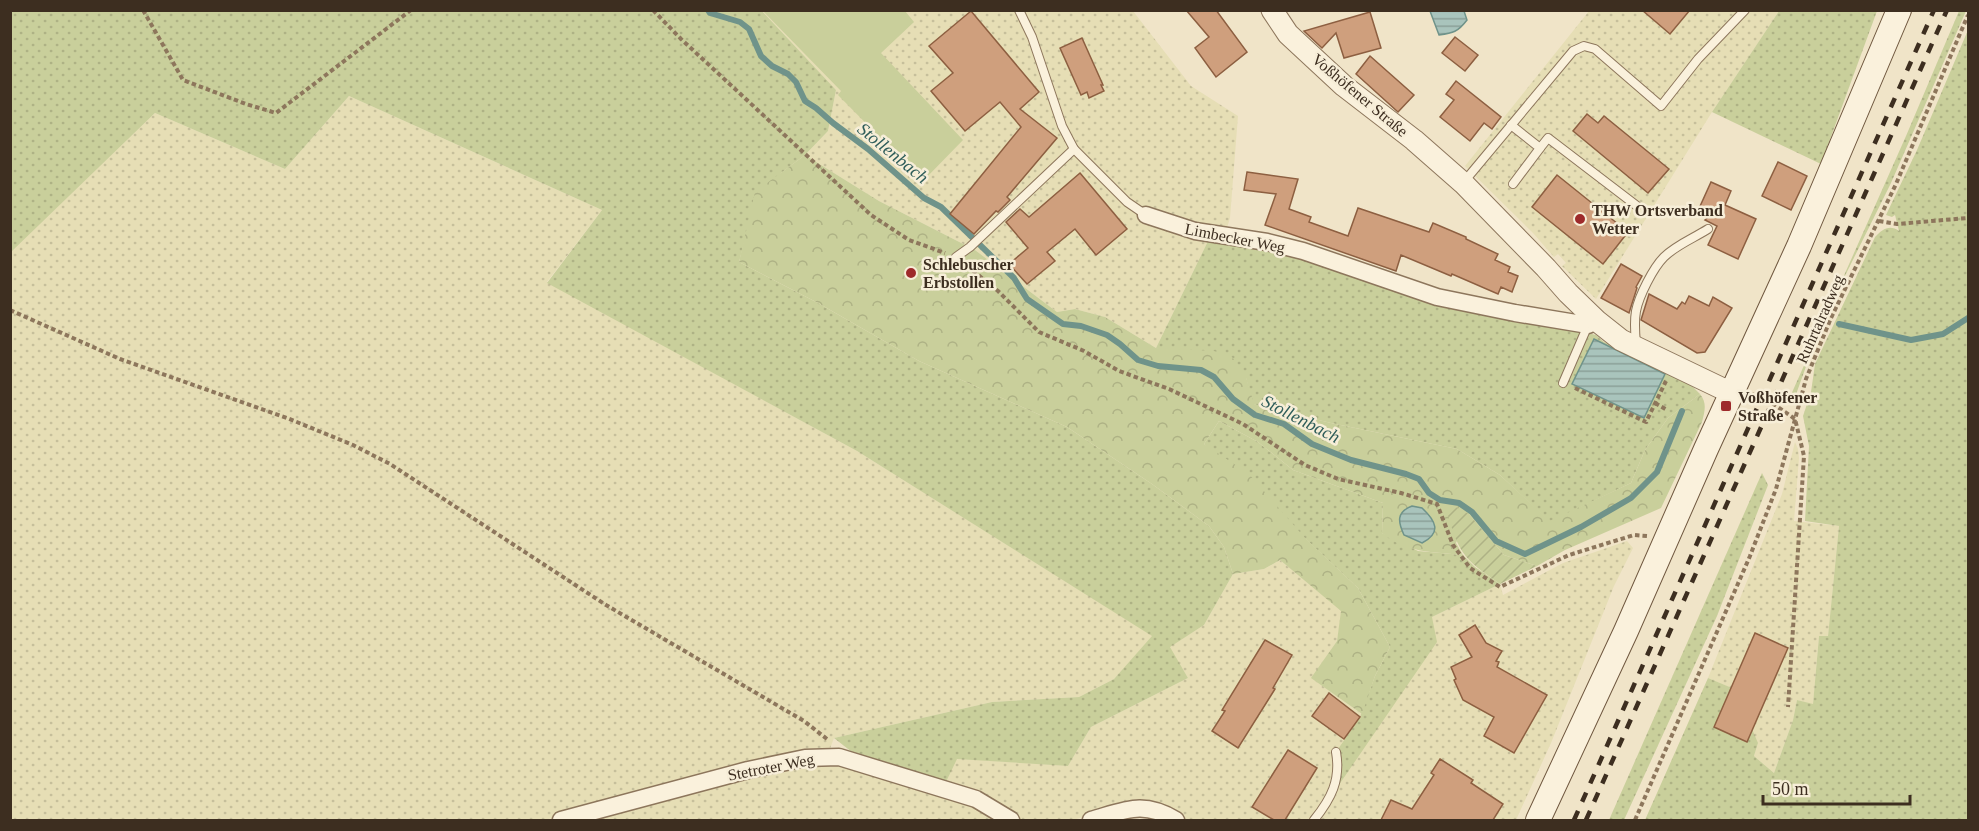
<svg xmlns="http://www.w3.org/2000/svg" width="1979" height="831" viewBox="0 0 1979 831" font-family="'Times New Roman',serif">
  <defs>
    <pattern id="farmland-dots" width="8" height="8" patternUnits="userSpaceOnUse" patternTransform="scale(1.5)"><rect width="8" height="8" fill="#e6deb5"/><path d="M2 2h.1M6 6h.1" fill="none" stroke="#c6bf9b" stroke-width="1.8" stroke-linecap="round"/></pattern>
    <pattern id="grass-dots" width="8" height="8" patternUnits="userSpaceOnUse" patternTransform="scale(1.5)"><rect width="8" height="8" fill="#c9cf9b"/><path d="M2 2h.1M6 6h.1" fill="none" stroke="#aeb285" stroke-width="1.8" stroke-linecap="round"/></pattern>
    <pattern id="forest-crowns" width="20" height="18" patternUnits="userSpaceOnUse" patternTransform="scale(1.5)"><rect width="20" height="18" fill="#c9cf9b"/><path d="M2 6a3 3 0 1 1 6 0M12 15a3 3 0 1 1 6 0" fill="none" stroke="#aeb285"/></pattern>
    <pattern id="garden-furrows" width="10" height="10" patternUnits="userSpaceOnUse" patternTransform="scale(1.5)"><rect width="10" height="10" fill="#c9cf9b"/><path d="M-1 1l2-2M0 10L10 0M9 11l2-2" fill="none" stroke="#aeb285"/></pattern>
    <pattern id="water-rules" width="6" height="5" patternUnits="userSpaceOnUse" patternTransform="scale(1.5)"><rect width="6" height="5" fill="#a9c4bc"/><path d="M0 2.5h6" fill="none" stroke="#8ba098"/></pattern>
  </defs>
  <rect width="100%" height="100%" fill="#f0e4c8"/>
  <g fill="url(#farmland-dots)">
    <path d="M762 11H1133L1191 86 1238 116 1230 218 1226 231 1209 239 1156 348 1105 317 1075 309 1057 312 975 250 879 201 805 155 828 131 836 90Z"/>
    <path d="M1589 11H1779L1712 112 1596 299 1562 266 1566 263 1558 254 1554 257 1533 233 1465 166Z"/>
    <path d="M349 96 602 210 547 282 857 451 1153 636 1114 679 1079 697 992 702 834 738 829 751 646 793 545 820H11L10 252 155 113 285 169Z"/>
    <path d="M1795 442 1798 449 1799 458 1794 521 1839 526 1828 637 1819 636 1813 705 1797 700 1793 720 1774 773 1754 756 1758 743 1747 742 1714 727 1731 688 1708 678 1782 494Z"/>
    <path d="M1627 541 1633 548 1614 586 1551 743 1516 820H1185L1163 806 1127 804 1073 820H1019L945 784 956 758 1068 766 1091 727 1188 678 1169 647 1204 625 1233 574 1264 569 1280 560 1342 611 1337 641 1312 678 1362 714 1336 752 1432 617 1500 584 1503 595 1563 563Z"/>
    <path d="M836 760 943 793 1002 820H575L727 780Z"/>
  </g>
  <g fill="url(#grass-dots)">
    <path d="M11 11H762L836 90 828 131 805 155 781 173 748 228 739 262 818 303 919 361 1067 427 1152 484 1209 526 1224 547 1233 574 1204 625 1170 647 1188 678 1091 727 1068 766 957 759 945 784 857 756 834 738 992 702 1079 697 1114 679 1152 636 857 451 547 283 602 210 349 96 285 169 155 113 11 252Z"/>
    <path d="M1779 11H1877L1821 164 1712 112Z"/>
    <path d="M1959 11H1966L1891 183 1837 292 1813 347 1794 400 1790 397 1906 136Z"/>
    <path d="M1968 30V820H1645L1708 678 1732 688 1715 727 1747 741 1752 729 1758 743 1754 756 1774 773 1793 720 1797 700 1813 704 1819 636H1828L1839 526 1805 521 1809 446 1803 416 1811 392 1815 364 1875 237C1882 229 1890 224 1899 231L1895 215 1892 217 1886 215 1917 150Z"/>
    <path d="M1209 239 1273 247 1428 298 1596 335 1604 342 1690 384 1700 394 1668 418 1645 450 1631 483 1550 522 1500 475 1457 449 1331 423 1253 404 1246 378 1156 348Z"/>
    <path d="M1219 421 1258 442 1293 470 1383 503 1382 533 1418 551 1463 555 1475 567 1500 584 1432 617 1437 642 1332 795 1336 752 1360 717 1375 676 1390 647 1358 588 1204 444Z"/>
    <path d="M1762 473 1768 485 1717 616 1624 820H1609Z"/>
  </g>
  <path fill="url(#forest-crowns)" d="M805 155 879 201 975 250 1057 312 1075 309 1105 317 1156 348 1214 351 1232 357 1246 377 1254 404 1331 423 1457 449 1500 475 1550 521 1631 483 1645 450 1668 418 1700 394C1707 403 1705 410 1702 422L1661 508 1565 550 1537 566 1504 555 1469 514 1456 543 1463 555C1433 552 1406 553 1382 533L1383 503 1293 470 1258 442 1219 421 1204 444 1249 474 1305 538 1358 588 1390 647 1375 676 1362 714 1311 678 1337 641 1341 611 1280 560 1264 569 1233 574 1224 547 1209 526 1152 484 1067 427 919 361 818 303 739 262 755 192Z"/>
  <path fill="url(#garden-furrows)" d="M1452 505 1469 514 1504 555 1537 566 1500 584C1462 558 1459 553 1446 509Z"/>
  <path fill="#c9cf9b" d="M763 11H905L914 22 881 53 963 140 923 181 838 95 841 91Z"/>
  <g fill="url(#water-rules)" stroke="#6f938a" stroke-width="1.5">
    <path d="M1430 11H1464L1467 20C1458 32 1453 33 1439 35Z"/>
    <path d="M1594 339 1665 374 1644 418 1572 384Z"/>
    <path d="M1412 506 1422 508C1436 521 1442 533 1422 543L1404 535C1398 522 1396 512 1412 506Z"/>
  </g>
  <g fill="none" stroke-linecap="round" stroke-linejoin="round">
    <g stroke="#6f938a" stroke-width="6">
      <path d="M708 10 710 13 740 22 749 29 761 56 772 66 788 74 796 82 805 101 816 108 833 123 868 149 924 198 941 207 1014 278 1027 299 1063 324 1081 326 1107 335 1120 344 1138 360 1158 366 1201 370 1214 377 1233 399 1255 415 1284 424 1312 444 1351 460 1406 474 1419 479 1429 493 1440 500 1459 503 1472 512 1496 541 1525 554 1581 527 1631 498 1657 472 1682 411"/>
      <path d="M1839 324 1911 340 1943 334 1968 318"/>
    </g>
  </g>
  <g fill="#cf9f7d" stroke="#8d5f41" stroke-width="1.5">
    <path d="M1186 10H1216L1247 52 1216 77 1195 48 1209 37Z"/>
    <path d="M1642 10H1690L1670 34Z"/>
    <path d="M971 11 1039 92 1020 109 1057 138 1007 197 1010 200 998 212 996 211 974 234 950 214 1021 127 1000 102 965 131 931 91 953 73 929 46Z"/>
    <path d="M1370 12 1381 48 1344 58 1336 33 1322 48 1304 31Z"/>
    <path d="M1455 37 1478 55 1465 71 1442 53Z"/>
    <path d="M1082 38 1103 85H1101L1104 91 1089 98 1087 92 1081 95 1060 48Z"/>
    <path d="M1370 56 1414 95 1398 112 1356 74Z"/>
    <path d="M1456 81 1501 117 1492 129 1484 123 1470 141 1440 117 1454 100 1446 94Z"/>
    <path d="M1587 114 1598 123 1604 116 1669 169 1648 193 1573 131Z"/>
    <path d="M1778 162 1807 176 1791 210 1762 196Z"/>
    <path d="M1247 172 1298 179 1289 209 1311 217 1309 222 1348 236 1358 208 1429 232 1433 223 1466 237V239L1498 254 1495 260 1510 267 1508 272 1518 276 1512 292 1501 287 1498 294 1452 274 1451 276 1401 255 1396 271 1265 225 1276 194 1244 190Z"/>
    <path d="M1080 173 1127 229 1096 255 1075 229 1047 252 1055 261 1027 284 1009 264 1028 248 1006 222 1020 209 1029 217Z"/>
    <path d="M1557 175 1628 232 1603 264 1532 207Z"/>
    <path d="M1711 182 1731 191 1725 205 1756 219 1738 259 1708 245 1717 226 1705 220 1707 218 1697 213Z"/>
    <path d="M1621 264 1642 276 1636 287 1637 288 1629 313 1601 298Z"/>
    <path d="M1649 294 1677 309 1682 302 1685 304 1689 296 1709 306 1713 297 1732 308 1705 352 1697 353 1641 320Z"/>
    <path d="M1475 625 1486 643 1502 651 1496 661 1499 662 1497 667 1547 695 1514 753 1484 736 1494 717 1463 700 1454 680 1456 679 1451 667 1472 657 1459 635Z"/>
    <path d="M1755 633 1788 648 1747 742 1714 727Z"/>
    <path d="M1265 640 1292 655 1273 688 1275 689 1238 748 1212 731 1225 711 1222 710Z"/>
    <path d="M1329 693 1360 717 1344 739 1312 716Z"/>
    <path d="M1288 750 1317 768 1285 820H1274L1252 807Z"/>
    <path d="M1440 759 1473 780 1471 783 1503 804 1493 820H1381L1391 800 1412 809 1434 775 1431 773Z"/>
  </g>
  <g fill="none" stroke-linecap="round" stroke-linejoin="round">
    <g stroke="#8d765c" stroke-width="10">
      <g id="service">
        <path d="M1019 10 1032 37 1062 126 1074 149 1127 202 1146 215"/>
        <path d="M1511 125 1540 148 1513 184"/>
        <path d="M1540 148 1548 138 1637 206"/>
        <path d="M1463 183 1573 51 1584 46 1595 49 1661 106 1698 59 1745 10"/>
        <path d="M956 257 970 247 1074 149"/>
        <path d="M1636 344C1635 333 1634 322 1636 311 1639 296 1653 268 1664 257 1676 245 1694 238 1708 229"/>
        <path d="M1563 383 1588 325"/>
        <path d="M1314 820C1331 799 1341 780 1336 752"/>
      </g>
    </g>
    <g stroke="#8d765c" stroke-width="19">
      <g id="minor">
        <path d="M1146 215 1195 231 1267 242 1303 251 1437 297 1515 313 1588 325 1597 321"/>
        <path d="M561 820 748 770 805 758 839 757 976 799 1011 820"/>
        <path d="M1091 820C1126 810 1143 800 1176 820"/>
      </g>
    </g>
    <g stroke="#8d765c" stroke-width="23">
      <path id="tertiary" d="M1272 10 1288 34 1344 86 1414 140 1463 183 1546 268 1568 293 1597 321 1621 340 1721 388 1733 390"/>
    </g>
    <g stroke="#6f573f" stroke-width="26">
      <path id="secondary" d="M1538 820 1626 631 1706 449 1799 246 1899 10"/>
    </g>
    <g stroke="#8d765c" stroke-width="4" stroke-dasharray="4.5 3" stroke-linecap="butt">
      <path d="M143 10 183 80 246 104 276 113 411 10"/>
      <path d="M653 10 681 39 871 215 909 240 945 253"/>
      <path d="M1879 221 1897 224 1968 218"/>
      <path d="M967 266 998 291 1039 332 1084 351 1119 371 1169 389 1243 424 1305 465 1338 479 1401 493 1437 504 1453 545 1470 568 1500 587 1569 555 1634 535 1647 536"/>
      <path d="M10 310 120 359 287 418 353 445 390 464 606 605 804 721 827 739"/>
      <path d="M1575 388 1646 422 1666 381"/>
      <path d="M1752 394 1772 403 1795 419 1804 456 1788 707"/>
      <path d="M1655 403 1667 410"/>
      <path d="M1635 820 1750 556 1776 489 1806 379 1831 318 1896 184 1968 15"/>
    </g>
    <use href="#service" stroke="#faf1dc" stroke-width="8"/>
    <use href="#minor" stroke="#faf1dc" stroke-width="16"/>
    <use href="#tertiary" stroke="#faf1dc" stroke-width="21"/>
    <use href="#secondary" stroke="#faf1dc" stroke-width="24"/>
    <g stroke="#3d2e20" stroke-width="4.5" stroke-dasharray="10 10" stroke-linecap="butt">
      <path d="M1574 820 1934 10"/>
      <path d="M1586 820 1947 10"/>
    </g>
  </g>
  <g fill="#9e2a2b" stroke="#f7eed8" stroke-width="2">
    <circle cx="1580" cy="219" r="6"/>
    <circle cx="911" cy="273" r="6"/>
    <rect x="1720" y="400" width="12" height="12" rx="3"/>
  </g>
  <g text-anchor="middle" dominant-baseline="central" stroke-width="5" stroke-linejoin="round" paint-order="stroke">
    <g font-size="16" fill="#3d2e20" stroke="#f7eed8">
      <text transform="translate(1360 95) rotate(40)">Voßhöfener Straße</text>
      <text transform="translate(1235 238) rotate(11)">Limbecker Weg</text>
      <text transform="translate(1820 319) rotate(-66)">Ruhrtalradweg</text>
      <text transform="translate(771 767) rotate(-11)">Stetroter Weg</text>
    </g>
    <g font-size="16" font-weight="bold" fill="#3d2e20" stroke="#f7eed8" text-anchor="start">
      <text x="1592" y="210">THW Ortsverband<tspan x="1592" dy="18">Wetter</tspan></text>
      <text x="923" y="264">Schlebuscher<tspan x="923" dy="18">Erbstollen</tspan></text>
      <text x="1738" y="397">Voßhöfener<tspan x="1738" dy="18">Straße</tspan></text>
    </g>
    <g font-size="18" font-style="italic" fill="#2f5d5a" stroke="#f7eed8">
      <text transform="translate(893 153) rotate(39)">Stollenbach</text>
      <text transform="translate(1301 419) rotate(27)">Stollenbach</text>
    </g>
  </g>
  <rect width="1979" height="831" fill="none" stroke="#3d2e20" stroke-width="24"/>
  <path d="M1763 795v9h147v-9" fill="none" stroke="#3d2e20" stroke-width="3"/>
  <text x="1772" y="795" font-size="18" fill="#3d2e20" stroke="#f7eed8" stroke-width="4.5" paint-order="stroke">50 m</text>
</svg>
